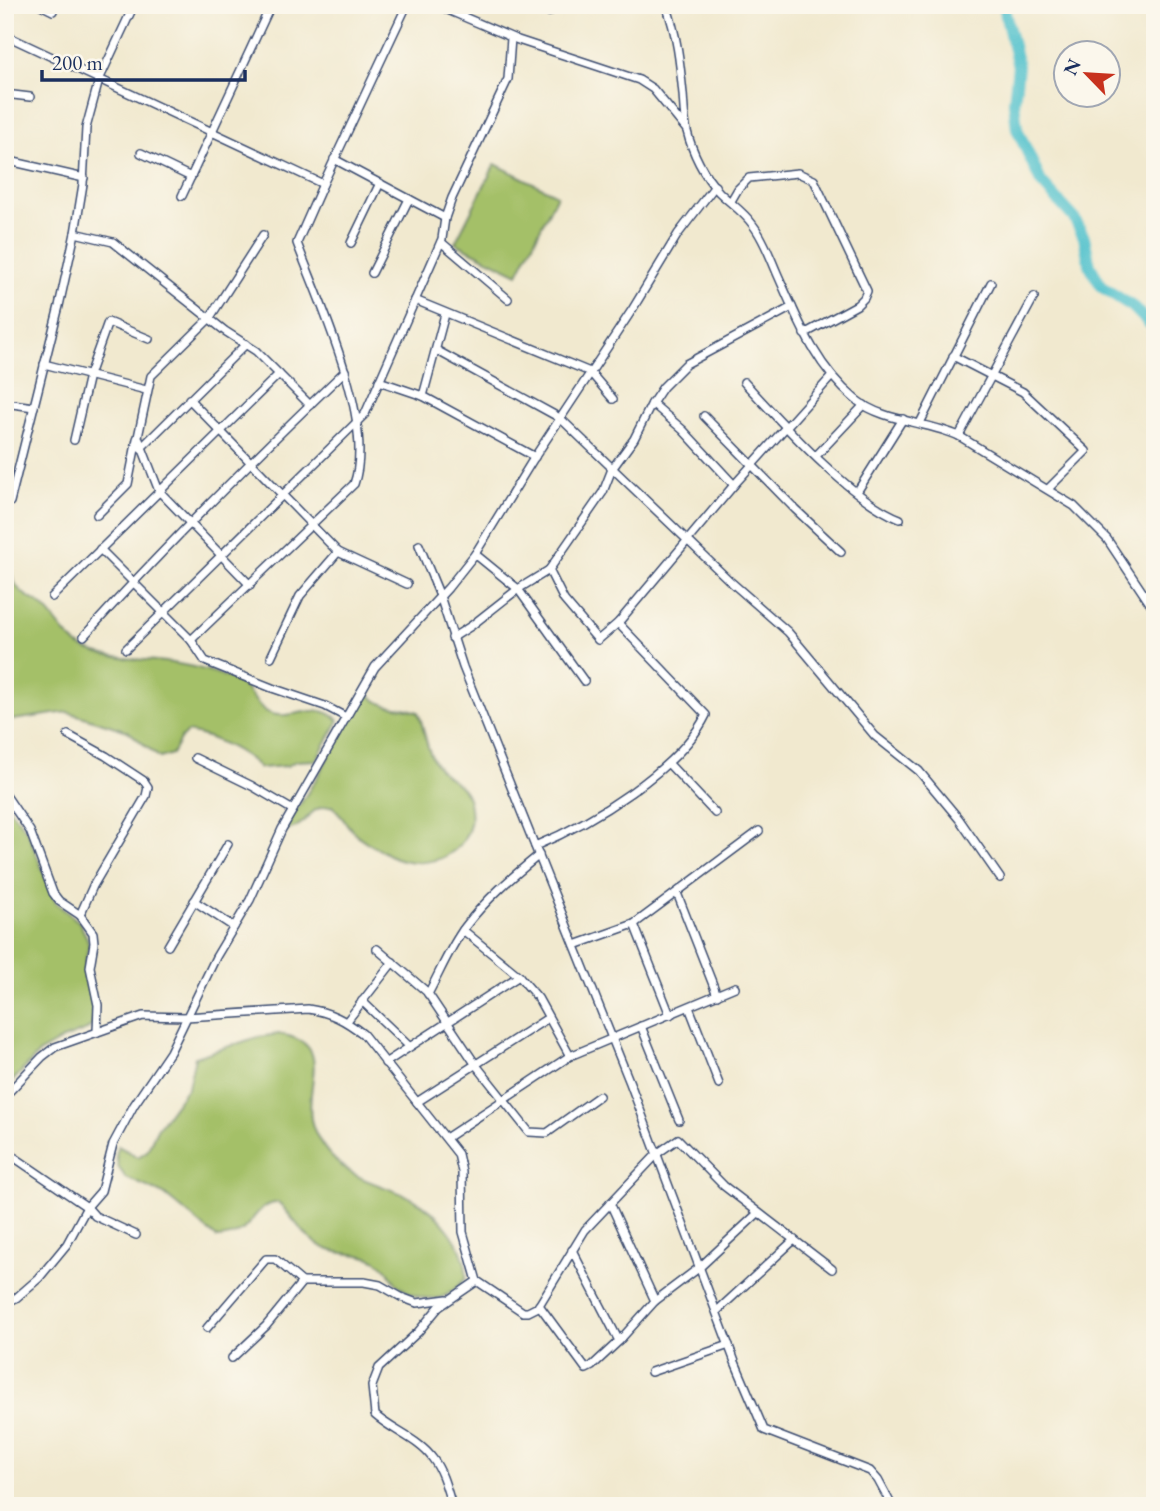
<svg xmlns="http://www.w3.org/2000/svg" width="1160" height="1511" viewBox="0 0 1160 1511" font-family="'EB Garamond',serif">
  <rect width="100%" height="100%" fill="#fbf7ec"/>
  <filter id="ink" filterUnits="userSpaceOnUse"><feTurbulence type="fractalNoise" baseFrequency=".0143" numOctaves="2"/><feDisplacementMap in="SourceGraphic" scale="14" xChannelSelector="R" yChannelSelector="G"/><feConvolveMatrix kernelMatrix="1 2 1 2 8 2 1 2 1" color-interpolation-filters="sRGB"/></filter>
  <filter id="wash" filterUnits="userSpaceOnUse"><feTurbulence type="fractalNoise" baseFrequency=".00686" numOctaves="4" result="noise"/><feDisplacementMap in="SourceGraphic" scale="28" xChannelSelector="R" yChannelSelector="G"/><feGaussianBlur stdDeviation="1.57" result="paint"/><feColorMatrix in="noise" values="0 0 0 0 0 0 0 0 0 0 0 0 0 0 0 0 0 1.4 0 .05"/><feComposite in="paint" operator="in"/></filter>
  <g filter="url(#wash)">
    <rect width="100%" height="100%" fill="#f1e9cf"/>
    <g fill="#a4c067" stroke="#607862" stroke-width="2">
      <path d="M495 164 557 195 518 274 455 243Z"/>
      <path d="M5 546H8C10 563 9 583 24 594 30 599 37 601 42 606 54 616 62 632 74 642 96 661 144 658 172 663 189 666 207 669 223 676 230 678 237 680 242 685 254 696 260 714 278 715 301 717 317 701 339 720L316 760 296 761 287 766 260 768C243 751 212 736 187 732L181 738 172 754 160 758 128 731 68 712 5 721Z"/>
      <path d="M365 691C386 712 393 703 418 712 425 729 426 752 438 767 448 780 465 784 469 802 480 852 429 875 389 855 379 849 366 843 357 835 348 828 341 815 333 806 304 806 311 827 284 830L318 776Z"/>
      <path d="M5 803 27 831 56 903 79 922 87 938 89 944 85 963 93 1004 92 1025 87 1030 63 1039 40 1052 5 1089Z"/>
      <path d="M279 1034C335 1043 305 1081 311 1119 314 1134 324 1150 335 1160 357 1182 385 1185 411 1198 438 1211 468 1247 466 1278 450 1296 438 1304 414 1295 409 1292 400 1288 396 1283 388 1272 388 1268 375 1260 361 1253 348 1255 333 1251 306 1244 296 1220 278 1202 245 1209 257 1236 217 1238L164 1194 126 1178 119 1168 116 1156 118 1146 138 1157 147 1151 157 1129 188 1087 195 1057 258 1037Z"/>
    </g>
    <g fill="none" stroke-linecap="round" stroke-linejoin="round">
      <path stroke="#56c3cd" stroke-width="12" d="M1003 5 1018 66 1014 102 1017 129 1041 182 1074 218 1084 237 1090 266 1102 287 1133 307 1155 329"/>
    </g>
  </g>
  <g filter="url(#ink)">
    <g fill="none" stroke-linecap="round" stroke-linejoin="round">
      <g stroke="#3b4b6f" stroke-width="10">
        <g id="minor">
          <path d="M41 5 53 11"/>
          <path d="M436 5 518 40 639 80 653 89 686 129"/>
          <path d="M666 5C677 34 680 63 683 94 684 106 684 119 687 131 692 152 704 176 719 192 730 203 744 212 753 225 764 239 770 257 777 273 797 318 815 366 855 399 883 422 926 421 959 436L1074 506 1107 539 1155 611"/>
          <path d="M549 12 552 5"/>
          <path d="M5 35 323 184"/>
          <path d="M5 94 30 97"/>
          <path d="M141 153 191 177"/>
          <path d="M334 159 409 199 372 273"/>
          <path d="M5 160 84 178"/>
          <path d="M182 196 271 5"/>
          <path d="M409 199 445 218"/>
          <path d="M731 201 738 189 749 178 798 173 814 180 867 291 864 298 857 305 804 334"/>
          <path d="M75 233 113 242 225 331 256 351 310 405"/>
          <path d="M441 242 508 299"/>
          <path d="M351 243 380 183"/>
          <path d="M415 300 590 372 613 399"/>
          <path d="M436 350 560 418 731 582 788 632 875 736 919 771 959 819 1000 878"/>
          <path d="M953 356 1023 392 1086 451 1048 489"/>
          <path d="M44 364 146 390"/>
          <path d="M379 381 423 396 535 457"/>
          <path d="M744 382C782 423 849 499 900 519"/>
          <path d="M423 396 445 314"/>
          <path d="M189 399 338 552 407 584"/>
          <path d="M5 403 34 407"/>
          <path d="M652 403 683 430 734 485"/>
          <path d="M704 416 795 509 841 552"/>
          <path d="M920 423 991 283"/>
          <path d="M959 436 1034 297"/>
          <path d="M74 440 89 375 108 322 149 339"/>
          <path d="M141 448 246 344"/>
          <path d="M816 456 864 405"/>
          <path d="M857 492 903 419"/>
          <path d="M10 502 59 306 75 233 83 184 86 128 99 80 134 5"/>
          <path d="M97 515 128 484 137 439"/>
          <path d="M419 545 440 596 463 667 630 1083 735 1362 764 1430 870 1471 878 1480 892 1506"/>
          <path d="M100 549 191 640 205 661 272 688 325 706 346 717"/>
          <path d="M475 554 518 589 584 681"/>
          <path d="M549 570 564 600 598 640 618 623 734 485 832 376"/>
          <path d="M250 585 159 491 138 437 151 376 209 319 263 235"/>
          <path d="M52 597 279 374"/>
          <path d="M84 636C167 544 255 457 345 371"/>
          <path d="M452 638 471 626 518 589 549 570 603 492 612 469 634 439 651 405 663 387 686 364 792 307"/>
          <path d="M191 640 354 484C376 422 320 304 297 243L323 184 407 5"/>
          <path d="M126 649 365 414 442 239 445 218 452 198 508 79 511 38"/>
          <path d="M271 657 300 596 338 552"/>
          <path d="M68 735 106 756 144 781 148 787 146 796 93 886 80 915"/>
          <path d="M195 758 252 786 293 810"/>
          <path d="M669 764 715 813"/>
          <path d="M5 794 30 831 53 893 59 901 80 915 93 933 94 943 90 967 98 1005 97 1032"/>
          <path d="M535 846C589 824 680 769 706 715L618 623"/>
          <path d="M677 893 717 995"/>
          <path d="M194 901 234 927"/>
          <path d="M634 924 670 1015"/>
          <path d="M463 930 519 976 538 998 570 1056"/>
          <path d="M575 945 634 924 759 831"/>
          <path d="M168 946 228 844"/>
          <path d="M377 949 427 992 476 1065 529 1132 547 1133 599 1096"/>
          <path d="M428 994C440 972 450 947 465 927 486 899 512 877 539 855"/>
          <path d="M362 1001 409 1046"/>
          <path d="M689 1007 719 1084"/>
          <path d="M347 1021 393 962"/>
          <path d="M641 1026 679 1120"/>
          <path d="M385 1063 519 976"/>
          <path d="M5 1096 42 1057 55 1047 143 1016 186 1017 308 1009C330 1012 345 1020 363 1034L458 1154 462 1172 463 1232 477 1281 523 1312H528L538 1307 585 1230 658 1153 678 1139 724 1186 832 1269"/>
          <path d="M417 1102 548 1018"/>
          <path d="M446 1138 570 1056 735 987"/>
          <path d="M5 1151 87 1207 95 1216 136 1235"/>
          <path d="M610 1203 655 1301"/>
          <path d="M572 1250 619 1341"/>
          <path d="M5 1303 16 1298 39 1278 67 1244 87 1207 101 1191 113 1144 134 1105 170 1052 216 957 250 900 282 829 375 667 448 588 475 554 534 458 632 310 678 234 715 186"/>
          <path d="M539 1305 586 1369 592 1366 619 1341 655 1301 700 1267 758 1213"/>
          <path d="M717 1311 794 1240"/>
          <path d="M207 1328 266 1259H275L302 1282H364L380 1285 401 1297 417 1303 447 1299"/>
          <path d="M232 1358 266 1326 302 1282"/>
          <path d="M651 1372 729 1345"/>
          <path d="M452 1506C447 1490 443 1472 433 1459 420 1440 393 1431 375 1415L372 1386 379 1368 418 1332 439 1307 477 1281"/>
        </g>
      </g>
      <use href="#minor" stroke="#fff" stroke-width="7"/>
    </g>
  </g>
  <rect width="1160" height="1511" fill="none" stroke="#fbf7ec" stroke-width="28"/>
  <g transform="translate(1087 74) rotate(295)"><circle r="33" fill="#fbf7ec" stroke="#a1a7b3" stroke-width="2"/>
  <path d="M0-5L12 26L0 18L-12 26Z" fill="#c8321e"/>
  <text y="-10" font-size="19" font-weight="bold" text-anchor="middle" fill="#1b2f5e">N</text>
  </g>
  <path d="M42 70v10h203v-10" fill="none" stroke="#1b2f5e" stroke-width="3.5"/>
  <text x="52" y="70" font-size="21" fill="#1b2f5e" stroke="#fbf7ec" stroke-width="5" paint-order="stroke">200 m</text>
</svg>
